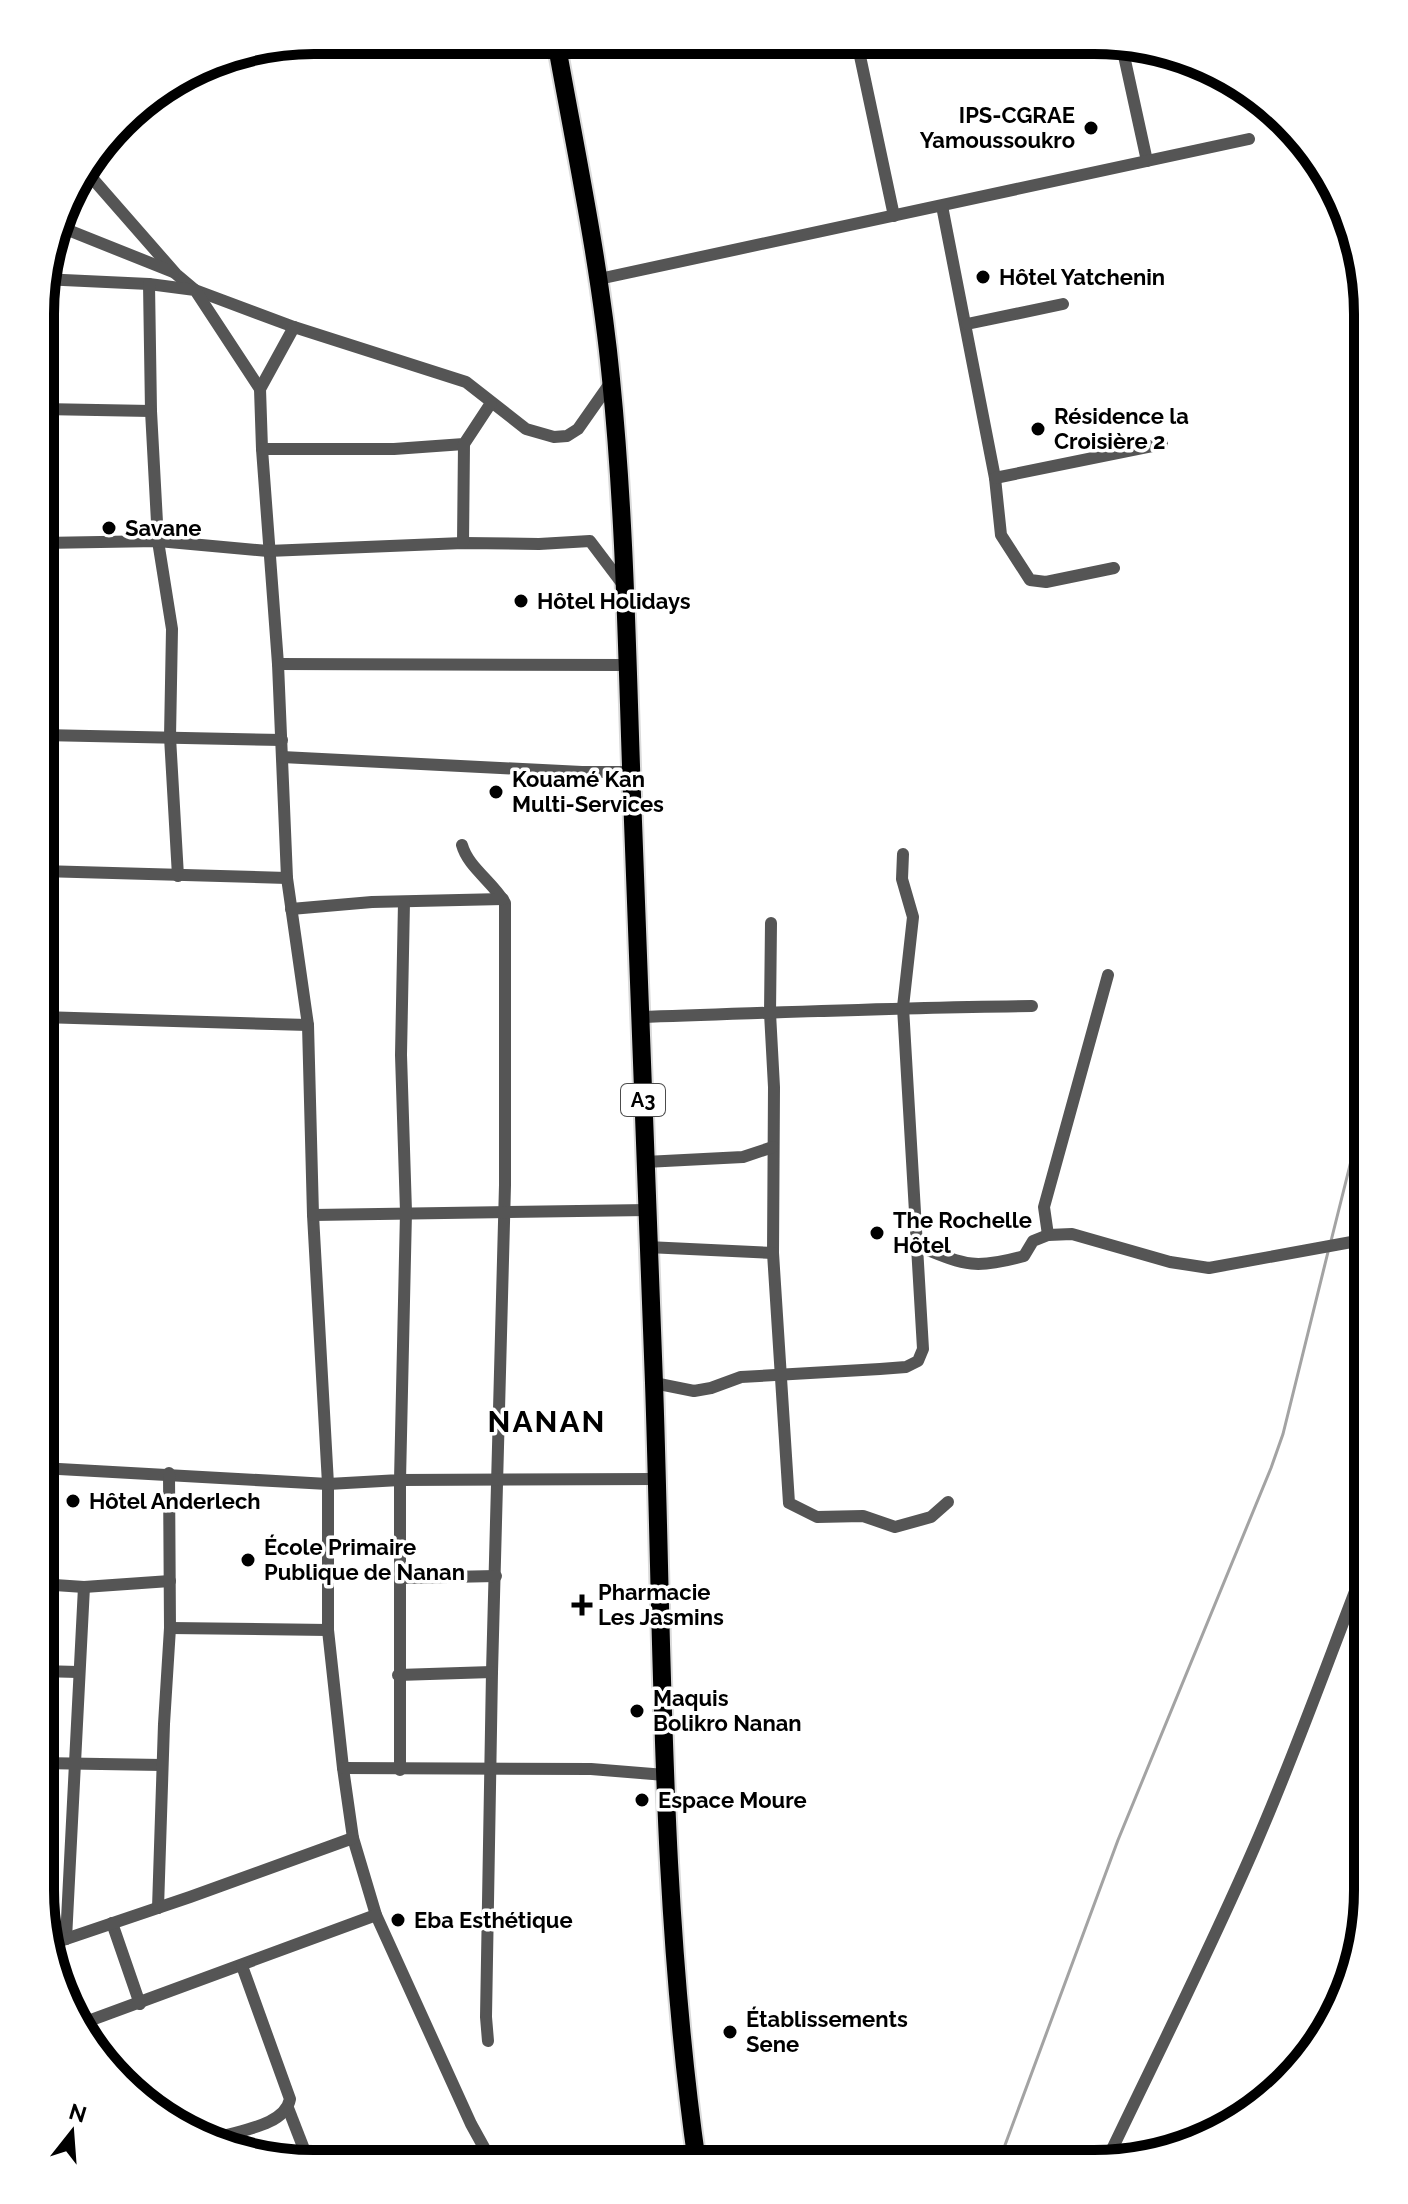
<svg xmlns="http://www.w3.org/2000/svg" width="1408" height="2204" viewBox="0 0 1408 2204" font-family="Raleway,sans-serif">
  <rect width="100%" height="100%" fill="#fff"/>
  <g fill="none" stroke-linecap="round" stroke-linejoin="round">
    <g stroke="#a3a3a3" stroke-width="3">
      <path d="M1331 1241 1368 1093"/>
      <path d="M998 2164 1118 1840 1271 1468 1283 1434 1328 1252"/>
    </g>
    <g stroke="#dbdbdb" stroke-width="22">
      <path id="highway" d="M556 41C576 153 600 265 611 379 625 517 627 657 632 795 639 991 647 1187 654 1383 663 1644 660 1905 697 2163"/>
    </g>
    <g stroke="#555" stroke-width="12">
      <path d="M857 42 894 216"/>
      <path d="M1121 42 1147 161"/>
      <path d="M85 170 176 274 195 290 294 327 466 382 526 429 554 437 567 436 578 429 611 382"/>
      <path d="M942 206 995 478 1001 535 1030 580 1046 582 1114 568"/>
      <path d="M58 226 173 272"/>
      <path d="M42 279 149 284 195 290 260 389"/>
      <path d="M599 279 1249 139"/>
      <path d="M149 284 151 411 158 541 172 629 170 737 178 876"/>
      <path d="M967 324 1063 304"/>
      <path d="M294 327 260 389 262 449 278 664 287 878 308 1025 313 1215 328 1484V1630L343 1768 353 1838 376 1915 471 2124 492 2162"/>
      <path d="M42 409 151 411"/>
      <path d="M262 449H394L464 444 491 403"/>
      <path d="M995 478 1162 444"/>
      <path d="M42 543 158 541 268 551 463 543 539 544 590 541 624 586"/>
      <path d="M463 543 464 444"/>
      <path d="M278 664 627 665"/>
      <path d="M42 735 282 740"/>
      <path d="M282 757 582 772H631"/>
      <path d="M462 845C468 867 492 881 505 903V1185L492 1672 486 2017 488 2041"/>
      <path d="M41 871 287 878"/>
      <path d="M291 909 372 902 503 899"/>
      <path d="M771 923 770 1013 774 1087 773 1253 789 1503 817 1517 863 1516 895 1527 931 1517 948 1502"/>
      <path d="M41 1017 308 1025"/>
      <path d="M640 1017C770 1013 901 1007 1032 1006"/>
      <path d="M645 1162 743 1157 773 1147"/>
      <path d="M313 1215 648 1210"/>
      <path d="M1048 1235 1044 1207 1108 975"/>
      <path d="M918 1246C965 1265 974 1270 1024 1256L1033 1241 1048 1235 1072 1234 1170 1262 1209 1268 1368 1239"/>
      <path d="M647 1247 773 1253"/>
      <path d="M654 1383 694 1391 711 1388 741 1377 880 1369 906 1367 918 1361 923 1349 903 1007 913 917 902 879 903 854"/>
      <path d="M41 1468 328 1484 400 1480 406 1212 401 1055 404 902"/>
      <path d="M401 1578 496 1576"/>
      <path d="M40 1584 84 1587 170 1581"/>
      <path d="M170 1628 328 1630"/>
      <path d="M40 1671 78 1672"/>
      <path d="M398 1675 492 1672"/>
      <path d="M40 1763 162 1765"/>
      <path d="M343 1768 591 1769 665 1775"/>
      <path d="M400 1770V1480L656 1479"/>
      <path d="M158 1908 164 1724 170 1628 169 1473"/>
      <path d="M112 1923 140 2004"/>
      <path d="M66 1939 84 1587"/>
      <path d="M51 1944 190 1897 353 1838"/>
      <path d="M83 2023 376 1915"/>
      <path d="M288 2108 309 2162"/>
      <path d="M220 2137C242 2130 285 2125 290 2099L242 1966"/>
      <path d="M1106 2162C1156 2057 1208 1954 1254 1848 1296 1752 1330 1655 1368 1558"/>
    </g>
    <use href="#highway" stroke="#000" stroke-width="18"/>
  </g>
  <g fill="#000" stroke="#fff" stroke-width="3">
    <circle cx="1091" cy="128" r="8"/>
    <circle cx="983" cy="277" r="8"/>
    <circle cx="1038" cy="429" r="8"/>
    <circle cx="109" cy="528" r="8"/>
    <circle cx="521" cy="601" r="8"/>
    <circle cx="496" cy="792" r="8"/>
    <circle cx="877" cy="1233" r="8"/>
    <circle cx="73" cy="1501" r="8"/>
    <circle cx="248" cy="1560" r="8"/>
    <path d="M578 1593h8v8h8v8h-8v8h-8v-8h-8v-8h8z"/>
    <circle cx="637" cy="1711" r="8"/>
    <circle cx="642" cy="1800" r="8"/>
    <circle cx="398" cy="1920" r="8"/>
    <circle cx="730" cy="2032" r="8"/>
  </g>
  <g text-anchor="middle" dominant-baseline="central" stroke-width="7" stroke-linejoin="round" paint-order="stroke">
    <rect fill="#fff" stroke="#4c4c4c" stroke-width="2" x="621" y="1084" width="44" height="32" rx="6"/>
    <g font-size="20" font-weight="bold" fill="#000">
      <text x="643" y="1100">A3</text>
    </g>
    <g font-size="22" font-weight="bold" fill="#000" stroke="#fff" text-anchor="start">
      <text x="1075" y="115" text-anchor="end">IPS-CGRAE<tspan x="1075" dy="25">Yamoussoukro</tspan></text>
      <text x="999" y="277">Hôtel Yatchenin</text>
      <text x="1054" y="416">Résidence la<tspan x="1054" dy="25">Croisière 2</tspan></text>
      <text x="125" y="528">Savane</text>
      <text x="537" y="601">Hôtel Holidays</text>
      <text x="512" y="779">Kouamé Kan<tspan x="512" dy="25">Multi-Services</tspan></text>
      <text x="893" y="1220">The Rochelle<tspan x="893" dy="25">Hôtel</tspan></text>
      <text x="89" y="1501">Hôtel Anderlech</text>
      <text x="264" y="1547">École Primaire<tspan x="264" dy="25">Publique de Nanan</tspan></text>
      <text x="598" y="1592">Pharmacie<tspan x="598" dy="25">Les Jasmins</tspan></text>
      <text x="653" y="1698">Maquis<tspan x="653" dy="25">Bolikro Nanan</tspan></text>
      <text x="658" y="1800">Espace Moure</text>
      <text x="414" y="1920">Eba Esthétique</text>
      <text x="746" y="2019">Établissements<tspan x="746" dy="25">Sene</tspan></text>
    </g>
    <g font-size="30" font-weight="bold" letter-spacing="2" fill="#000" stroke="#fff">
      <text x="547" y="1421">NANAN</text>
    </g>
  </g>
  <path d="M0 0H1408V2204H0ZM314 54H1094A260 260 0 0 1 1354 314V1890A260 260 0 0 1 1094 2150H314A260 260 0 0 1 54 1890V314A260 260 0 0 1 314 54Z" fill="#fff" fill-rule="evenodd"/>
  <path fill="none" stroke="#000" stroke-width="10" d="M314 54H1094A260 260 0 0 1 1354 314V1890A260 260 0 0 1 1094 2150H314A260 260 0 0 1 54 1890V314A260 260 0 0 1 314 54Z"/>
  <g transform="translate(72 2132) rotate(17)" stroke="#ffffff" stroke-width="6" paint-order="stroke">
  <path d="M0-6L14 30L0 20L-14 30Z" fill="#000000"/>
  <text y="-12" font-size="22" font-weight="bold" text-anchor="middle" fill="#000000">N</text>
  </g>
</svg>
